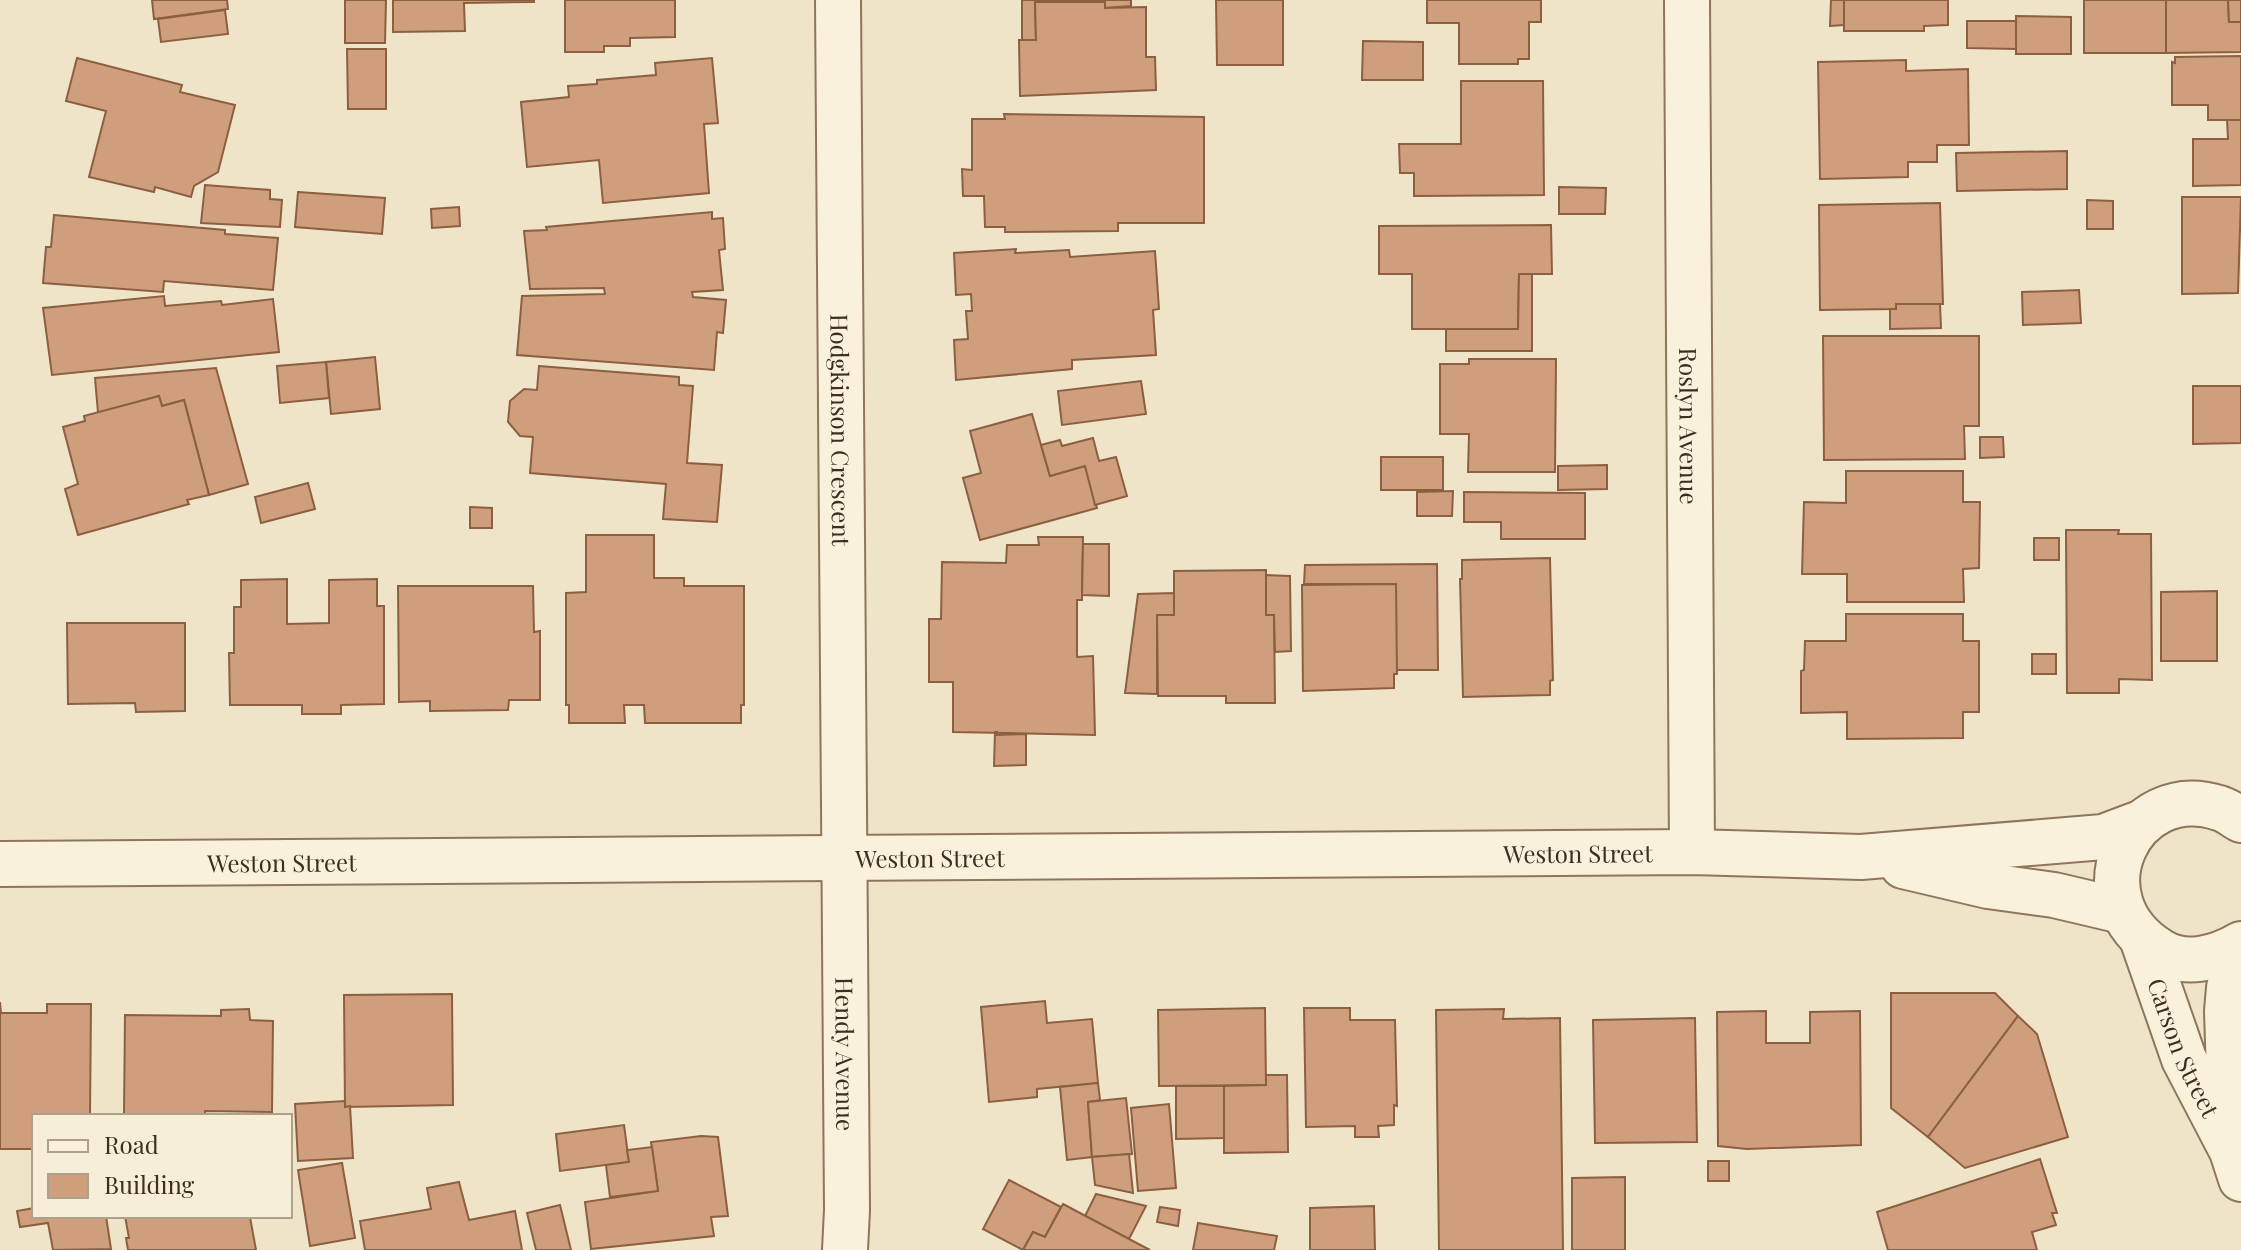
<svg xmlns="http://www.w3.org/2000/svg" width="2241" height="1250" viewBox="0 0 2241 1250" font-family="'Playfair Display',serif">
  <rect width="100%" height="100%" fill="#f0e4c8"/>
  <g fill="#cf9f7d" stroke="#8d5f41" stroke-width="2">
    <path d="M152 0H227L228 9 154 19Z"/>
    <path d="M345 0H386L385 43H345Z"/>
    <path d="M393 0H534V2L464 3 465 31 393 32Z"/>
    <path d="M565 0H675V37L630 38V46H604V52H565Z"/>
    <path d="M1022 0H1131V6L1105 8V2H1035L1036 40H1022Z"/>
    <path d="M1216 0H1283V65H1217Z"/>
    <path d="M1427 0H1541V22H1529V59H1518V64H1459V23H1427Z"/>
    <path d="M1831 0H1844V25L1830 26Z"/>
    <path d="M1844 0H1948V25L1924 26V31H1844Z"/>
    <rect x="2084" y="0" width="82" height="53"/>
    <path d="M2166 0H2228L2229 22H2241V52L2166 53Z"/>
    <path d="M2228 0H2241V22H2229Z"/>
    <path d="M1035 2H1105V8L1146 7V57H1155L1156 90 1020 96 1019 40H1036Z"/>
    <path d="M225 10 228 34 161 42 158 19Z"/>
    <path d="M2016 16 2071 17V54H2016Z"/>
    <path d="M1967 21H2016V49L1967 48Z"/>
    <path d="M1363 41 1423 42V80H1362Z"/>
    <path d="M347 49H386V109H348Z"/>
    <path d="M2241 56V120H2208V105H2172V62L2175 63V57Z"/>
    <path d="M77 58 182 85 180 92 235 105 218 172 194 186 191 197 155 187 154 192 89 177 106 111 66 101Z"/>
    <path d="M712 58 718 123 704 124 709 193 603 203 599 160 527 167 521 102 569 97 568 86 597 84V80L656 75 655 63Z"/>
    <path d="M1906 60V71L1968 69 1969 145H1937V162H1908V177L1820 179 1818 62Z"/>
    <path d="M1461 81H1543L1544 195 1414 196V173H1400L1399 144H1461Z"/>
    <path d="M1004 114 1204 117V223H1118V231L1005 232V227H985L984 196H963L962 169 972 170V119H1005Z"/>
    <path d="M2227 120H2241V185L2193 186V139H2228Z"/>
    <path d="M2067 151V189L1957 191 1956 153Z"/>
    <path d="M205 185 270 190V199L282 200 280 227 201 223Z"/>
    <path d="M1559 187 1606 188 1605 214H1559Z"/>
    <path d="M298 192 385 198 382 234 295 227Z"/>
    <path d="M2182 197H2241L2238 293 2182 294Z"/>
    <path d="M2087 200 2113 201V229H2087Z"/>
    <path d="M1940 203 1943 304H1896V309L1820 310 1819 205Z"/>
    <path d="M459 207 460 226 432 228 431 209Z"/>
    <path d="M712 212V219L723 218 725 249 719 250 723 290 692 292 693 297 726 300 723 333 717 332 714 370 517 355 522 296 605 294 604 288 530 289 524 231 547 230 546 227Z"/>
    <path d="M54 215 225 230V234L278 238 273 290 164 281 163 292 43 283 46 247H51Z"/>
    <path d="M1551 225 1552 274H1519L1518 329H1412V274H1379V226Z"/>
    <path d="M1016 249 1015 253 1069 250 1070 257 1155 251 1159 309 1153 310 1156 355 1072 360V369L956 380 954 340 968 339 966 311H972L971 294 956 295 954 253Z"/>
    <path d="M1519 274H1532V351H1446V329H1518Z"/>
    <path d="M2079 290 2081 323 2023 325 2022 292Z"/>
    <path d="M164 296 165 306 221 301 222 305 273 299 279 352 52 375 43 308Z"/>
    <path d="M1896 304H1940L1941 328 1890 329V309H1896Z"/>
    <path d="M1823 336H1979V426H1964L1965 459 1824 460Z"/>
    <path d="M375 357 380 409 331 414 326 362Z"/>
    <path d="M1469 359H1556L1555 472H1468L1469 434H1440V364H1469Z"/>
    <path d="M326 362 329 398 280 403 277 366Z"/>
    <path d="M539 366 679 377V385L693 386 687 463 722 465 717 522 663 519 666 484 530 473 533 437 520 436 508 422 510 401 524 389 537 390Z"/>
    <path d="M216 368 248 484 209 495 184 400 162 406 159 396 98 413 95 378Z"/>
    <path d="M1141 381 1146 414 1062 425 1058 391Z"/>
    <path d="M2193 386H2241V443L2193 444Z"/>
    <path d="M159 396 162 406 184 400 209 495 187 500 189 504 78 535 65 489 78 484 63 427 85 421 84 416Z"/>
    <path d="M1032 414 1050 476 1085 466 1097 508 980 540 963 478 981 473 970 431Z"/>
    <path d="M1980 437H2003L2004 457 1980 458Z"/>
    <path d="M1093 438 1099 461 1116 457 1127 496 1095 505 1085 466 1050 476 1041 445 1060 440 1062 446Z"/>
    <rect x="1381" y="457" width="62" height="33"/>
    <path d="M1607 465V489L1558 490V466Z"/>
    <path d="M1846 471H1963V502H1980L1979 568 1963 569 1964 602H1847V574H1802L1804 502 1846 503Z"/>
    <path d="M308 483 315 509 261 523 255 497Z"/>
    <path d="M1453 491 1452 516H1417V492Z"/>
    <path d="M1464 492 1585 493V539H1501V522H1464Z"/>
    <path d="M470 507 492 508V528H470Z"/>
    <path d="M2066 530H2119L2118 534H2151L2152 680 2119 679V693H2067Z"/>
    <path d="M586 535H654V578H684V586H744V705H741V723H645L644 705H624L625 723H569V705H566V593L586 592Z"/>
    <path d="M1038 537H1083L1082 600H1077V657L1093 656 1095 735 953 732V682H929V619H941L942 562 1006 563 1007 545H1039Z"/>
    <rect x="2034" y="538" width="25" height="22"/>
    <path d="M1083 544H1109V596L1082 595Z"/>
    <path d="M1550 558 1553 680 1550 681V695L1463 697 1460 579H1462V560Z"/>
    <path d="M1437 564 1438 670H1396V584H1304L1305 565Z"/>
    <path d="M1266 570V615H1274L1275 703H1226V696H1158L1157 615H1174V571Z"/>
    <path d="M1266 575 1290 576 1291 651 1275 652 1274 615H1266Z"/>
    <path d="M287 579V624L329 623V580L377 579V606H384V704L341 705V714H302V705H230L229 653H234V607H241V580Z"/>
    <path d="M1396 584 1397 674H1394V688L1303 691 1302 585Z"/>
    <path d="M398 586H533L534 632 540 631V700H509L508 710 430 711V701L399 702Z"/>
    <path d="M2217 591V661H2161V592Z"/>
    <path d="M1174 593V615H1157V694L1125 693 1138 594Z"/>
    <path d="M1846 614H1963V641H1979V712H1963V738L1847 739V712L1801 713V671L1804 670 1805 641H1846Z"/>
    <path d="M67 623H185V711L136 712 135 703 68 704Z"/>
    <rect x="2032" y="654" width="24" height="20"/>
    <path d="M995 732H997V735L1026 734V765L994 766Z"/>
    <path d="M1891 993H1995L2018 1016 1928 1137 1891 1108Z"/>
    <path d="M452 994 453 1105 345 1107 344 995Z"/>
    <path d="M1045 1001 1047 1023 1092 1019 1098 1083 1037 1089V1097L989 1102 981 1007Z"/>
    <path d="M0 1002 1 1013H47V1004H91L90 1116H34V1149H0Z"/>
    <path d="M1265 1008 1266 1085 1159 1086 1158 1010Z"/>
    <path d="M1304 1008H1350V1020H1395L1397 1106 1394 1105V1125L1378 1126 1379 1137H1355V1126L1306 1127Z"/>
    <path d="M249 1009 250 1020 273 1021 272 1112 205 1111V1116H124L125 1015 221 1016V1010Z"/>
    <path d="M1504 1009 1503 1019 1560 1018 1563 1250H1439L1436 1010Z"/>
    <path d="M1766 1011V1043H1810V1012L1860 1011 1861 1145 1747 1149 1718 1146 1717 1012Z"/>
    <path d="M2018 1016 2037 1034 2068 1137 1965 1168 1928 1137Z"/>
    <path d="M1695 1018 1697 1142 1595 1143 1593 1020Z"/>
    <path d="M1266 1075H1287L1288 1152 1224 1153V1086L1266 1085Z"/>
    <path d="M1098 1083 1100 1100 1088 1102 1092 1157 1067 1160 1060 1087Z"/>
    <path d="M1176 1086H1224V1138L1176 1139Z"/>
    <path d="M1126 1098 1132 1154 1092 1157 1088 1102Z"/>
    <path d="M345 1101V1107L350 1106 353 1158 298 1161 295 1104Z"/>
    <path d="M1169 1104 1176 1188 1138 1191 1131 1108Z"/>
    <path d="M624 1125 629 1162 560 1171 556 1134Z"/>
    <path d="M701 1136 718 1137 728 1216 711 1217 714 1236 591 1249 585 1202 658 1191 651 1142Z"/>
    <path d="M652 1147 658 1191 610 1197 606 1165 629 1162 627 1150Z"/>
    <path d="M1129 1154 1133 1193 1095 1185 1092 1157Z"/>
    <path d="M2040 1159 2057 1213H2052L2056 1225 2032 1232 2037 1250H1888L1877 1212Z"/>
    <rect x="1708" y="1161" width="21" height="20"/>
    <path d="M342 1163 355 1238 310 1246 298 1170Z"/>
    <path d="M1625 1177V1250H1572V1178Z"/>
    <path d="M1009 1180 1061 1207 1045 1237 1033 1232 1023 1250 983 1229Z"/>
    <path d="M459 1182 469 1220 515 1211 522 1250H365L360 1221 431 1209 427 1188Z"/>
    <path d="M1096 1194 1146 1206 1129 1239 1085 1216Z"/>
    <path d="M1063 1204 1129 1239 1150 1250H1023L1033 1232 1045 1237Z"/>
    <path d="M560 1205 571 1250H536L527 1213Z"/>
    <path d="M1374 1206 1375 1250H1310V1208Z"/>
    <path d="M1160 1207 1180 1210 1178 1226 1157 1222Z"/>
    <path d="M34 1208V1216H106L111 1249 53 1250 48 1223 20 1227 17 1211Z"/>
    <path d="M125 1216 250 1217 256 1250H128L126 1238H129Z"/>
    <path d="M1198 1223 1277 1236 1274 1250H1193Z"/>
  </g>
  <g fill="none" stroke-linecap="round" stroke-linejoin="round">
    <g stroke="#8d765c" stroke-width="48">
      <g id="minor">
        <path id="s1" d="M838 0 847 1210 845 1250"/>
        <path id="s2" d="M1687 0 1692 852"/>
        <path d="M2241 820C2234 816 2227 810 2219 808 2130 779 2074 899 2160 951 2185 967 2217 958 2241 944"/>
        <path id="s3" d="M0 864 1692 852 1861 857 2103 837 2143 822"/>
        <path d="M1903 866 1988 886 2054 895 2122 911"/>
        <path id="s4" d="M2143 941 2184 1059 2232 1151 2241 1179"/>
        <path d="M2231 1136 2227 1011 2229 988 2240 945"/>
      </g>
    </g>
    <use href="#minor" stroke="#faf1dc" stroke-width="44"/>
  </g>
  <g text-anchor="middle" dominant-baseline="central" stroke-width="8" stroke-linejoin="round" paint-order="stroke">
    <g font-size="24" fill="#3d2e20" stroke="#f7eed8">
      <text stroke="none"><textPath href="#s2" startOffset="426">Roslyn Avenue</textPath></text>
      <text stroke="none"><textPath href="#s1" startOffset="430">Hodgkinson Crescent</textPath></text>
      <text stroke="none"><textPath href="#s3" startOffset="1578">Weston Street</textPath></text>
      <text stroke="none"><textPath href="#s3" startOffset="930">Weston Street</textPath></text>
      <text stroke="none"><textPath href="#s3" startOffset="282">Weston Street</textPath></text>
      <text stroke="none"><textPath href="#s4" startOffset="114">Carson Street</textPath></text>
      <text stroke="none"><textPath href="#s1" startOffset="1054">Hendy Avenue</textPath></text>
    </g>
  </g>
  <rect x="32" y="1114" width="260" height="104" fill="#f7eed8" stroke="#ada18e" stroke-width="2"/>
  <rect x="48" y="1140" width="40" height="12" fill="#faf1dc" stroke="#ada18e" stroke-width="2"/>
  <text x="104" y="1154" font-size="24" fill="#3d2e20">Road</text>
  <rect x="48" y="1174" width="40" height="24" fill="#cf9f7d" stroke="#ada18e" stroke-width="2"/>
  <text x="104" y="1194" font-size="24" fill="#3d2e20">Building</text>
</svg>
